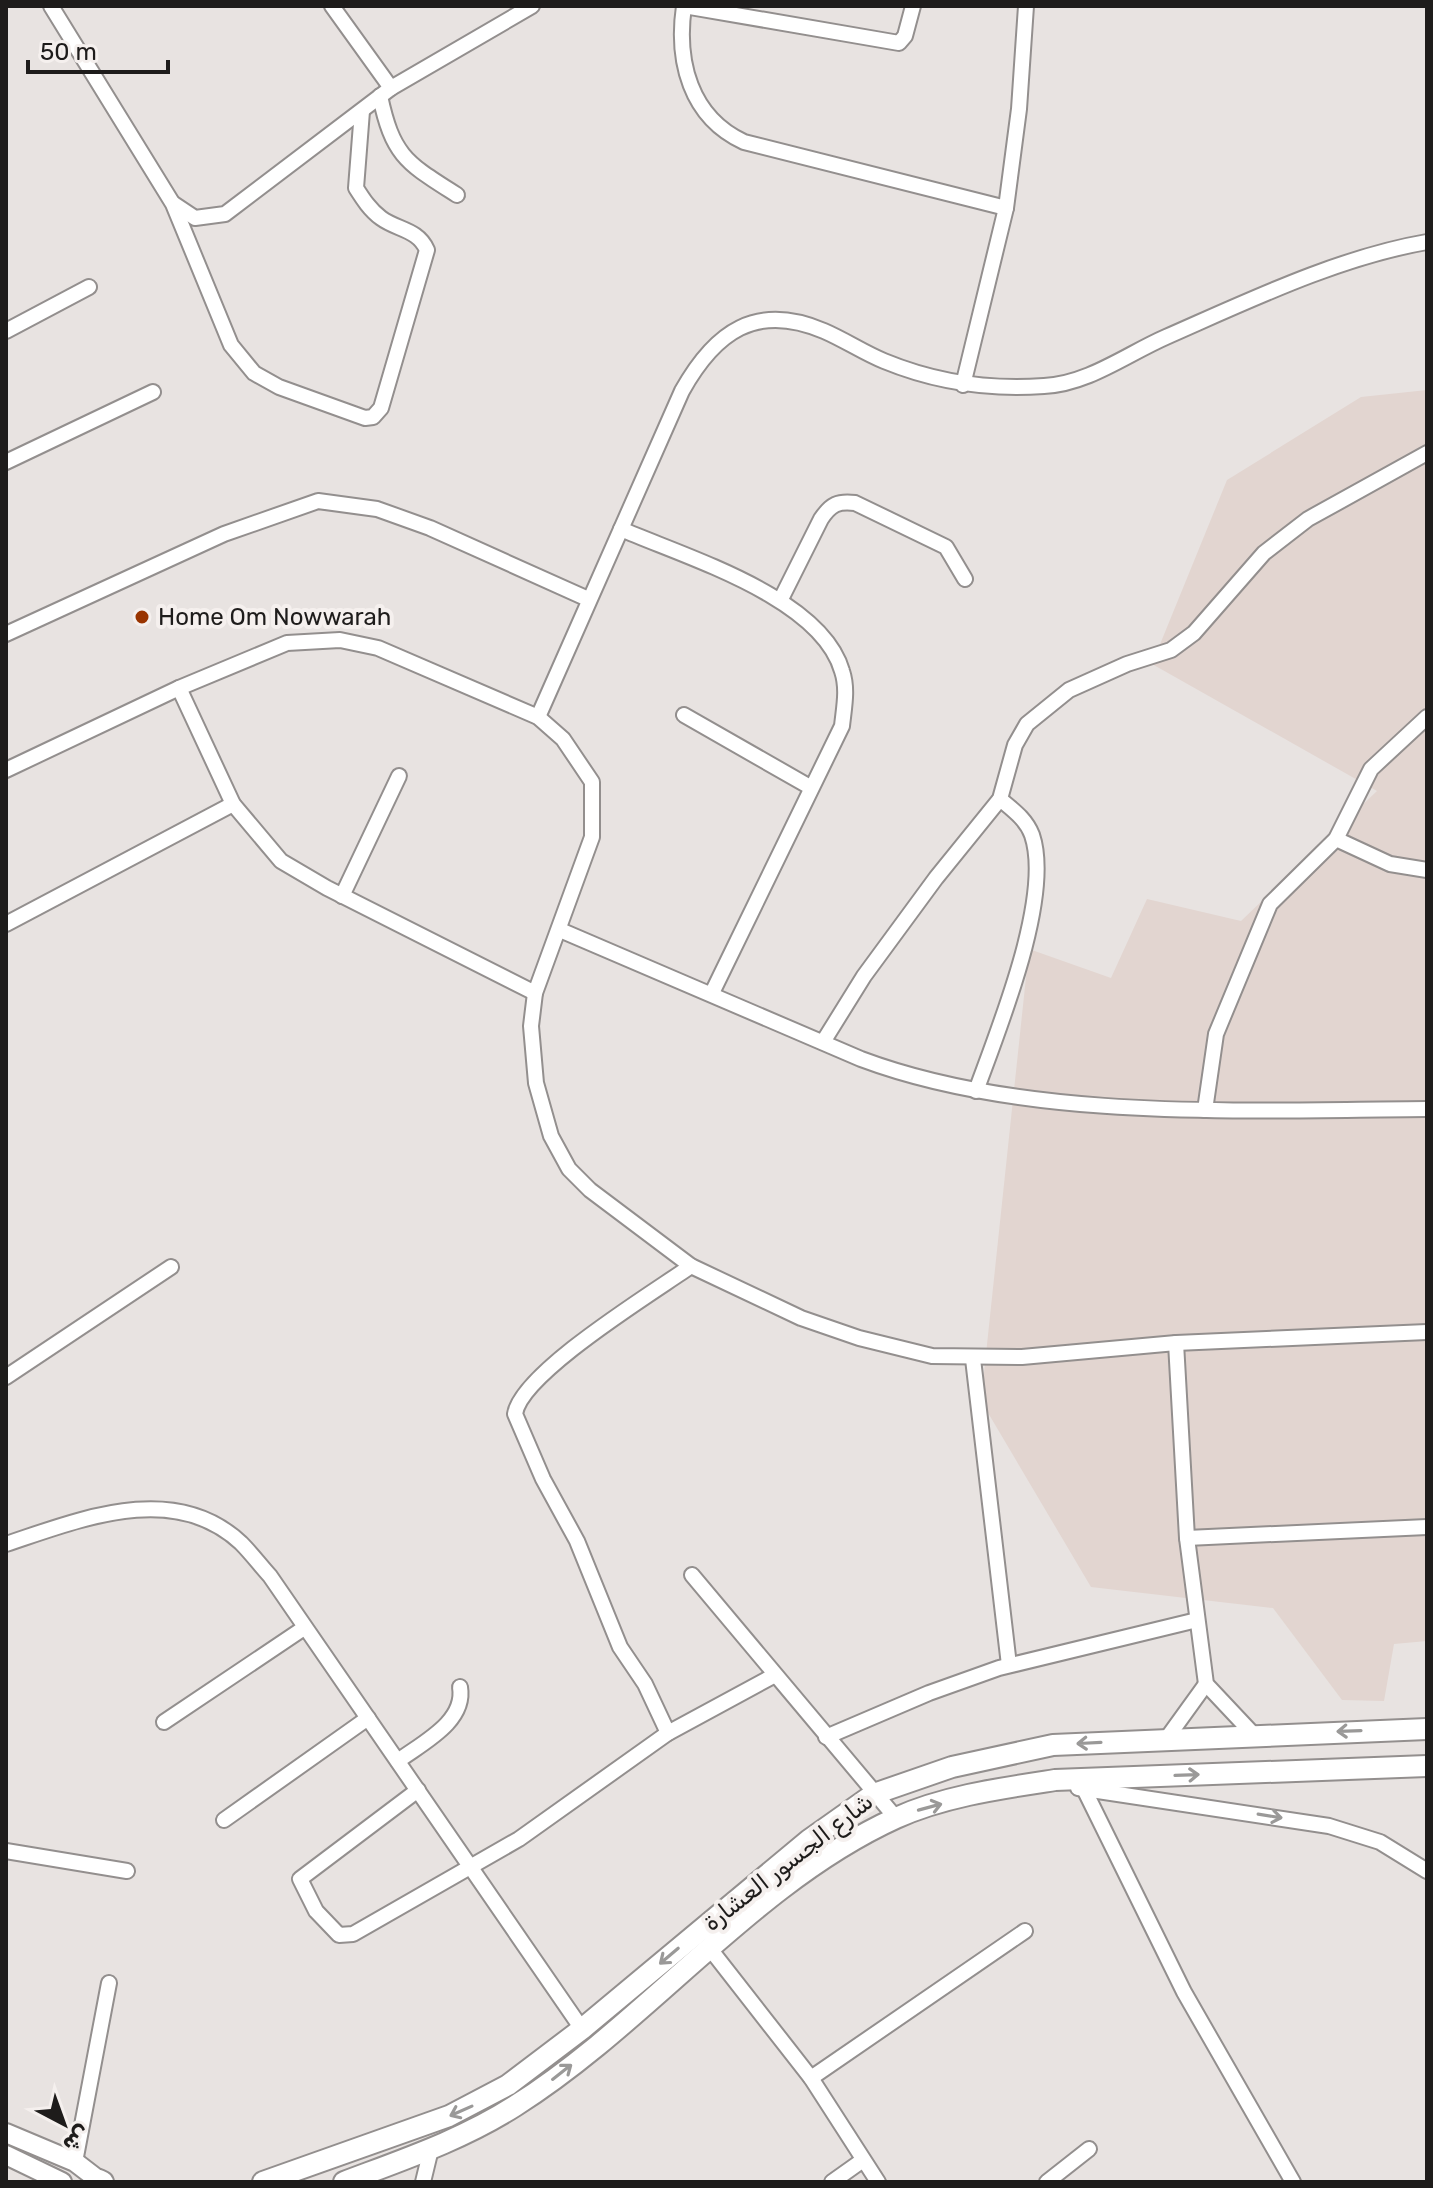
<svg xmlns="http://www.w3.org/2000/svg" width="1433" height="2188" viewBox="0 0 1433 2188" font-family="Rubik,Cairo,sans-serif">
  <rect width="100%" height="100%" fill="#e8e3e1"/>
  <path fill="#e2d5d0" d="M1427 390V1641L1394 1644 1384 1701 1342 1700 1273 1608 1091 1587 981 1401 1029 949 1111 978 1147 899 1241 921 1377 791 1152 664 1227 480 1361 397Z"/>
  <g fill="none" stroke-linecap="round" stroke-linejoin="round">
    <g stroke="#938f8e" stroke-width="18">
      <g id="minor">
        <path d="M51 6 173 204 231 345 254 373 279 387 365 418 373 417 381 408 427 250C418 229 397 230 381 218 370 210 363 199 356 188L362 111"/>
        <path d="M332 6 391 88"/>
        <path d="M684 6C676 61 690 117 744 142L1006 208"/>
        <path d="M684 6 899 43 905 36 913 6"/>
        <path d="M380 96C393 157 407 163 457 195"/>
        <path d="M174 204 195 218 225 214 391 88 532 6"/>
        <path d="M6 331 89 287"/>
        <path d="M963 385 1006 208 1019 109 1026 6"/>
        <path d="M6 462 153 392"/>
        <path d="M621 529C685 557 821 597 842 671 848 689 844 707 842 726L712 993"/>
        <path d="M781 599 821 519C831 504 838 501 855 503L946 547 965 579"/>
        <path d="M6 634 224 534 318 501 377 509 430 528 588 599"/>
        <path d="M179 688 233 804 281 861 327 888 535 993"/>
        <path d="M684 715 810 787"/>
        <path d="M538 717 682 391C715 332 756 302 824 331 845 340 864 353 884 361 935 382 989 390 1044 386 1088 384 1127 354 1166 337 1248 301 1339 257 1427 242"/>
        <path d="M6 770 179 688 287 643 340 640 378 648 538 717 563 739 592 782V837L535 993 531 1026 536 1083 551 1136 569 1169 590 1190 691 1266 801 1318 859 1338 932 1356 1022 1357 1176 1343 1427 1332"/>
        <path d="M1336 839 1390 864 1427 870"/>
        <path d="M342 896 399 776"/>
        <path d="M6 924 233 804"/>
        <path d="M560 930 861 1059C1029 1122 1249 1110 1427 1109"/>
        <path d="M823 1042 864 976 936 878 1000 799 1015 745 1027 724 1069 690 1127 664 1171 650 1194 633 1264 553 1308 519 1427 453"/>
        <path d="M976 1091C998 1030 1053 897 1032 835 1026 819 1013 810 1000 799"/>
        <path d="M1205 1110 1216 1034 1270 904 1336 839 1371 769 1427 717"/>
        <path d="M1176 1343 1187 1538 1206 1684 1253 1734"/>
        <path d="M973 1359 1009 1665"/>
        <path d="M6 1377 171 1267"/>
        <path d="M1187 1538 1427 1527"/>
        <path d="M6 1544C79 1520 174 1480 241 1543 251 1553 260 1565 270 1576L582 2029"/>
        <path d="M692 1575 896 1818"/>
        <path d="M164 1722 304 1628"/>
        <path d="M668 1733 645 1684 620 1647 577 1541 543 1479 515 1414C521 1373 654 1292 691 1266"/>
        <path d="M826 1737 929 1693 999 1668 1197 1620"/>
        <path d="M1167 1738 1206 1684"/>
        <path d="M398 1761C422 1743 466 1722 460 1687"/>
        <path d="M1078 1788 1329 1826 1380 1842 1427 1871"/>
        <path d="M418 1790 300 1879 316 1911 339 1935 353 1934 519 1839 668 1733 775 1675"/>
        <path d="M1085 1791 1184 1992 1293 2182"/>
        <path d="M224 1820 368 1718"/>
        <path d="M6 1851 127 1871"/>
        <path d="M711 1950 811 2078 878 2182"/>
        <path d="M811 2078 1025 1931"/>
        <path d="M75 2162 109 1983"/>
        <path d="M423 2182 431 2149"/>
        <path d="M832 2182 863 2160"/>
        <path d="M1047 2182 1089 2149"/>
      </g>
    </g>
    <g stroke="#938f8e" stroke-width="22">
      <g id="tertiary">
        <path d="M6 2133 75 2162 101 2182"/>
        <path d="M6 2155 62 2182"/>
      </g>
    </g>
    <g stroke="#938f8e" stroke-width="24">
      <g id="secondary">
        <path d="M99 2180 103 2182"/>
        <path d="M263 2182 449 2116 508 2085 582 2029 809 1840 874 1794 952 1767 1053 1745 1427 1729"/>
        <path d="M344 2182C402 2160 462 2140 515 2106 648 2022 753 1883 896 1818 944 1796 1003 1788 1055 1780L1427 1766"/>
      </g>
    </g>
    <use href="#minor" stroke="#fff" stroke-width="14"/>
    <use href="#tertiary" stroke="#fff" stroke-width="18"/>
    <use href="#secondary" stroke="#fff" stroke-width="20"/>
  </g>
  <defs><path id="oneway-shaft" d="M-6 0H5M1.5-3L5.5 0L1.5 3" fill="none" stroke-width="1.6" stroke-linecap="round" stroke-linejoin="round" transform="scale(2)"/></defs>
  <g stroke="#9a9998">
    <use href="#oneway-shaft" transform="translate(1349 1731) rotate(178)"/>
    <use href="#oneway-shaft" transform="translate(1089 1743) rotate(177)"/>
    <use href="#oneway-shaft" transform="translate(1187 1775) rotate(-2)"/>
    <use href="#oneway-shaft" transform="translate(930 1807) rotate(-15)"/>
    <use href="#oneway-shaft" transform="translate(1270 1816) rotate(9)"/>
    <use href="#oneway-shaft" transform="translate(669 1956) rotate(140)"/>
    <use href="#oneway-shaft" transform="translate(562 2072) rotate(-38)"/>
    <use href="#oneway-shaft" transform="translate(461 2111) rotate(156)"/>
  </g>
  <circle fill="#993400" stroke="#f5f0ee" stroke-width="3" cx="142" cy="617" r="8"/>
  <g text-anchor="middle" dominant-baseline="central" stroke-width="8" stroke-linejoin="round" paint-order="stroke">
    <g font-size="24" fill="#1e1c1b" stroke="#f5f0ee" text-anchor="start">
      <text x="158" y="617">Home Om Nowwarah</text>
    </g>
    <g font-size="24" fill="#1e1c1b" stroke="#f5f0ee">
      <text transform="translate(788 1862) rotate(-38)">شارع الجسور العشارة</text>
    </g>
  </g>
  <rect width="1433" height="2188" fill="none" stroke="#1e1c1b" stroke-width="16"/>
  <g transform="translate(64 2124) rotate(139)" stroke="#f5f0ee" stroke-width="6" paint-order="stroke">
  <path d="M0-6L14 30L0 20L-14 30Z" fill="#1e1c1b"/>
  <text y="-12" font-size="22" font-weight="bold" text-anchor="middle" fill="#1e1c1b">ش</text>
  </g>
  <path d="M28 60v12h140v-12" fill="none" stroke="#1e1c1b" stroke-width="4"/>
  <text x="40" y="60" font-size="24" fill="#1e1c1b" stroke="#f5f0ee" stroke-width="6" paint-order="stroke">50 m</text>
</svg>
